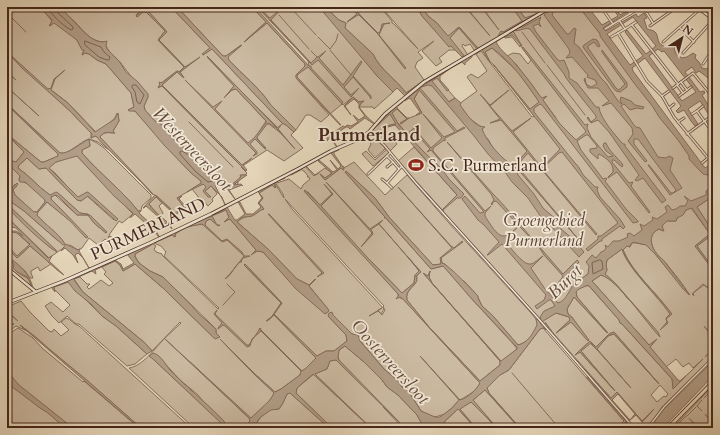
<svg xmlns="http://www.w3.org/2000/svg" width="720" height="435" viewBox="0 0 720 435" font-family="Cardo,serif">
  <rect width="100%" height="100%" fill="#e8dabf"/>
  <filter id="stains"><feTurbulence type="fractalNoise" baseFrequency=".005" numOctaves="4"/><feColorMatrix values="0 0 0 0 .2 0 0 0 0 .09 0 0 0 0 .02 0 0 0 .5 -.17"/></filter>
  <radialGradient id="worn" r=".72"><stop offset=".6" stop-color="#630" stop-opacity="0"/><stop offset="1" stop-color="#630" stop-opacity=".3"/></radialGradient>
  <g fill="#ccbba3" stroke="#88705f" fill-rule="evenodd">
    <path d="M7 7H40L52 21 49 26 54 22C63 28 78 37 81 48L84 50 82 55 85 53 89 54 97 60 106 64 131 93 134 107 128 110 135 111 187 169 201 181 202 183 177 198 184 207 175 213 157 196 152 194 100 137C104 131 109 133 115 133L113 131 119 121 118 114 117 113C115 121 103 128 96 132L68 103 54 92 45 87 7 52Z"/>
    <path d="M56 7H145L136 15 137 17 143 12H146L165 31 158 40 184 67 179 72 177 71 161 83 158 87 162 86 241 166 162 85 177 72 184 78 180 72 188 66 185 67 159 40 167 32 148 11 151 7H171L210 48 203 54V55L212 49 282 123 286 125 294 132 291 135 303 148 284 161 267 150 241 167 247 173 245 175H241L237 185 233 186 239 180 230 186 219 180 206 162 200 160 194 154 180 145 171 137 168 131 155 121 145 110 144 106 148 97C138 85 129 74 120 62 114 55 107 52 105 42 90 42 84 31 74 21 69 16 62 12 56 7ZM207 57 278 128V129L282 134 269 124H266L257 137V138L266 148 265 149 255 138 266 121 236 89 232 90 225 97 234 86Z"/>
    <path d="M177 7H252L266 22 244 42 267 23 305 64V66L296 75 297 79 329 115 321 122 310 115H306L296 130 270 104C260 88 242 74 229 60L227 57 241 45 226 56H223Z"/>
    <path d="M257 7H321L378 77 393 92 374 109 373 107H359L361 103 364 101 359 102 353 97 343 105 342 104 330 114 297 77V75L308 66 310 68 342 103 309 66 308 61Z"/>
    <path d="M325 7H352L357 14 347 22 358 14 363 18 353 7H380L392 21V23L394 24 418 49 381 7H417L422 16 449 46H451L455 50H449L439 58 442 62 436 66 422 51 434 41 418 52 423 58 417 62 415 67 424 80 406 93C396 79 380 70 373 54L345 28 346 23 339 20Z"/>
    <path d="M422 7H465L490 36 466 7H481L499 30 482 7H512L522 21V22L527 19 525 18 517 7H532L537 14 478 48 474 50 470 44 465 46 463 44 462 46 468 55 465 57 449 38 459 28 477 48 460 28 459 27 448 37 437 23 428 16Z"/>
    <path d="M554 7H582L704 172 713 166V193L611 250 575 287 561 307 540 318 541 320 398 161 414 147 457 195 406 135 407 134 398 123 387 126 388 127 387 128V131L397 144 390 151 372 131 386 115 396 107 407 119 422 113 414 99 421 87 431 82V79L436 76 455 98 448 102 511 170 510 164 504 160 493 148 488 139 484 136 481 127 468 117 459 104 477 91 467 77 471 74 478 78 487 71 476 54 481 51 532 117 534 116 493 64 490 62 485 52 492 48 518 72 540 102 532 109 542 102 556 118 516 64 507 56 513 53 520 54 528 64 531 60 520 45V47L512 37 505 38 504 37 512 34 514 30 516 31 521 27H520Z"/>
    <path d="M7 53 70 111 91 133V138L95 136 98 137 109 150 98 142 89 139 97 143 104 148 151 195V198L142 206 141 211H138C122 190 100 174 82 153V150L90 146 89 139C79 142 69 155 60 153L7 104V87L39 116 7 87V73L16 80 7 71Z"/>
    <path d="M7 105 58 154V156L44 162H41L7 134Z"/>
    <path d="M7 135 24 152 16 162 12 161 7 156Z"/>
    <path d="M372 135 385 148 384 150 375 158 368 150 371 144 368 140 370 137 374 141 377 140Z"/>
    <path d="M386 148 389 153 373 166 362 154 366 151 375 160 386 150Z"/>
    <path d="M76 155 133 214 122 223 119 221C116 226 110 232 108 238L110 236 121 243 116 251 112 244 105 239 98 245 89 238 82 248 78 250 70 245C62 248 55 254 49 258L7 217V207L48 246 57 252 8 205 7 206V199L24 211 57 240 64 242C56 233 45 225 37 215L38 212 47 202 78 227 51 199V197L55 195 77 215H88L94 223 106 233 88 214 80 213 58 193 50 195C38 187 30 176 18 168L19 165 27 158 39 169 46 168 77 200 81 201 87 196 114 220V216L89 193 88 192 78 198 55 173 49 168V167L56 162Z"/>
    <path d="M354 162 385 195 407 175 448 222 532 314 538 322C537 332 527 343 518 345L493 316 482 306 477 295 464 281 461 280 445 264 442 263 441 258V264L433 265 431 263 389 217 375 198 347 172H345L431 269 443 266 445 267 470 297 515 346 517 349 501 362 432 283 429 277 430 271 428 276 424 274 500 361V365L480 381 429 327 407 300C405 290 413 289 416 282 417 279 417 277 417 275L421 272 407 256 419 271 415 275 414 283 402 293 368 258H367L398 294V297L403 299 480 383 476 390 462 399 459 400 452 408 445 414 435 417 431 416 421 411 407 389 402 387 397 380 384 369 358 338 352 334 333 315 328 316 346 335 347 341 334 351H326L317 356 314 354 274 314 282 303 281 302 245 264 244 265 281 303 271 318 267 321 274 315 316 358 305 369 302 371 260 329 261 328 259 332 261 331 301 371 300 375 281 389 275 392 256 375 221 340 254 374 274 392V395L266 405 251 418H249L189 361 249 418 250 421 243 428H230L227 426 228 428H194L129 368C143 366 155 348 165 338 170 333 176 328 181 323L180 322 152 351 145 343 83 292 74 279 80 277 87 284H90L87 287 89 289 101 280 109 286 113 283 104 274 106 272 102 267 115 261 120 265 123 271 135 264 163 288 212 336 219 337 216 334V329L163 277 150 271 139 263 135 256V254L153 244 156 246 154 249 156 252 162 254V255L218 309 219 308 164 256 166 252 161 246 154 243 172 235 175 237 176 233C185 228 195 223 205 225L206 221 210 219 215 223 212 216 226 210 229 217 225 221 228 219 231 220 256 250 254 253 257 251 263 252 296 288 326 314 328 309 309 286 315 279 309 285 297 279 268 249 237 222C245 215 248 218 255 214 259 212 260 210 264 209L259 203 263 198 259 193 272 185 275 188 274 183 263 189 274 182 284 198 283 194 275 182 285 178 276 182 277 183 289 179 301 189 303 185 310 179 309 177H307L308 176 304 171H303L301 169 306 166 315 175 325 168 332 173 325 178 320 174 325 180 341 168 343 170 344 168ZM304 191 308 192 320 205 332 194 330 192 333 194 321 206 345 235ZM285 199 384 306 383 307 385 310 382 315 378 311 369 316 382 308 378 310 381 314 384 309 292 209ZM153 353 158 356 180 380 197 394 224 425 153 359Z"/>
    <path d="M7 163 20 176 19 180 30 185 45 200V202L37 212H33L15 195 13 190 17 186 15 184 12 188 7 187Z"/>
    <path d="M203 184 206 187 205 191 211 186 216 192 217 194 212 199 213 201 208 206 202 199H200L192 189Z"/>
    <path d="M713 196V232H712L710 227 697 207Z"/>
    <path d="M156 197 162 203 159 206 163 213 161 218 149 204Z"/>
    <path d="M691 208 710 234 695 246 713 270V283L707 287 703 284 692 294 694 296 693 293 704 285 708 288 713 284V336L704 326 713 338V348L705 357 713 350V357L662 407 648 428 642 422 654 409 642 421 617 392 611 398 554 334 545 322 551 332 542 321 556 313 569 317 570 320 556 333 571 322 588 340 572 317 568 314 567 309 574 297 607 333 577 297 576 292C578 288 584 285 589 286L619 320 620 323 622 324 672 379 674 388 703 359 693 368 689 363 683 367 676 359 666 367 650 347 655 341 649 345 592 281 601 275C613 278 622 292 629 300L615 283 605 274 607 270 606 265 607 260 622 249C627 268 658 296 670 314L668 316 671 314C657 292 633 274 623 250L627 246 630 247 632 243C636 242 641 245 645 244L653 252 647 246 652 245 655 254 689 295C686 287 672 271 665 262 663 260 660 258 658 255 651 248 647 234 659 229L663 231 662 226 667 221H676C678 215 685 210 691 208ZM614 332 659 384 614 334 608 336 598 347 597 349 599 352 590 343 581 351 615 391 580 352 575 355 590 341 596 347 609 334ZM660 385 668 394 666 397 664 396 657 402 651 395Z"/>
    <path d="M7 231 16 232 30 245 17 256 9 248 7 251Z"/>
    <path d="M713 234V268L697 246Z"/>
    <path d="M30 246 51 264 40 271 38 267 31 271V273L33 278H30L25 271 7 256V253L9 250 17 258Z"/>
    <path d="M7 257 11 260 20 274 29 279 32 288 7 267Z"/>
    <path d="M68 282 102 316 116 326 147 354 135 364 127 366 79 324H76L67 316 59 323 52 316 45 306 51 302 63 312 70 305 54 289V287Z"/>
    <path d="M21 301 30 312 49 331 52 332 54 329 61 336 69 330 61 322 66 318C71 319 74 325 79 326L191 428H141C111 401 80 375 49 349 39 341 31 333 21 326L27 331 16 326 7 333 9 330 7 331V324L10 328 11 325 14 324 7 321V312L18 321 7 311V307Z"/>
    <path d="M18 328 33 338 42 348 83 382 84 381 139 428H7V335Z"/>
    <path d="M543 328 624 421 617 428H520L489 393 487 388 500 375 509 370 540 329Z"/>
    <path d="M345 346 364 362 382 380 387 387 398 395 417 415 424 428H405L383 407 403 428H332L296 393 297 388 314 374 362 420 314 374 327 369 330 361 336 360 344 367C340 359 336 360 339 350Z"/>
    <path d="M713 386V398L710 395 713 399V423L705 414 713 424V428H699L689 418 697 428H675L674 426Z"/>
    <path d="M485 390 519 428H497L474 402 473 400Z"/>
    <path d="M290 393 329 428H261L256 425C258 419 266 411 273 409 275 409 277 409 279 409L283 403 287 394Z"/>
    <path d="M471 402H473L496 428H476L459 409Z"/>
    <path d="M458 409 459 410 475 428H442L445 421Z"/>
  </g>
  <g fill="#b19d87" stroke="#866d5c" fill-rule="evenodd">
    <path d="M40 7C45 7 52 6 57 7 72 13 89 48 107 41L106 45 107 49 119 61 126 72 138 82 148 94V97L144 106 145 110 155 121 164 126 171 137 180 145 194 154 200 160 206 162 219 180 230 186 241 177 240 175H247L233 185 241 184 243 186 242 185 229 190 235 199 225 186 219 182 215 185C216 189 232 216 235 220H237L245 214 238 202H240L246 214H253L261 207 258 203 262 198 258 191 274 183 276 188 272 185 259 193 263 198 259 203 264 209C259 210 257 214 252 216 245 218 245 214 237 222L268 249 297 279 309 285 316 279 309 286 328 309 329 311 325 314 296 289 263 252 257 251 251 255 256 250 230 219 224 222 229 217 226 210 213 215 226 208 222 197 211 186 205 191 211 197H208L203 191 206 187 203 184 187 192 201 183V181L192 174 164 145 135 111H129L128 110 134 107 131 93 106 64 97 60 89 54 85 53 82 55 84 50H82L77 40 54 23 50 26 52 20Z"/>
    <path d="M145 7H151L148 11 167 32 159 40 185 67 200 57 180 72 184 78 177 72 162 85 242 165 252 158 243 165 247 170 246 171 162 86 158 88 160 85 159 82 162 83 177 71 180 72 184 67 158 40 165 31 146 12H143L137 17 136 16Z"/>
    <path d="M171 7H177L223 56H226L242 45 228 57 229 60C242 75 260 88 270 104L296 130 294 132 286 125 282 123 212 49 203 55 202 54 210 48Z"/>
    <path d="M252 7H255L309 66H311V68L343 102 342 104 308 67 297 75V77L341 125H340L296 78V75L305 66V64L267 23 244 42 266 22Z"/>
    <path d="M258 7 270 18 283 7 271 20 311 63 317 57H318L326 51 319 58 343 85 361 61 362 62 353 76 371 96V99L370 97 353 77 344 87 351 95 359 88 351 97 318 60 312 65Z"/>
    <path d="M319 7H325L339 20 346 23 345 28 373 54C380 70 396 79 406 93L425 80 405 96 397 88 393 92 378 77Z"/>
    <path d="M352 7 378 33 380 32 382 24 390 23 384 24 379 35 406 68 405 69 377 33 359 15H358L347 22 357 14Z"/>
    <path d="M417 7H422L428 16 437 23 448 36 459 27 478 48H476L459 28 450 38 465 57H462L451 46 449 47 422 16Z"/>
    <path d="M512 7H517L525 18 536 14 498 36 501 31 503 32 522 21Z"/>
    <path d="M555 7H566L568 12 561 7 554 10 552 15 567 34H569L574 28 576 29 574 43 579 47 601 78 606 83 618 101 622 104 620 100 621 97 631 101 635 105 644 107 643 109 637 108 630 110 624 104 621 106 634 125 636 127 640 128 658 157 666 158 669 156 673 158 670 170 682 188 670 195 648 165H649L671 193H673L676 190 638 139H634V144L647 161 645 162 628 141 633 134 632 128 611 103 602 106 609 101 598 88H588L584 80 585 78 586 84 591 87 597 84 595 80 587 77 588 75 572 57 566 58 570 53 569 49 544 15Z"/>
    <path d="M579 7H588L602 25 618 16 612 7H615L620 15 633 7H636L603 28 606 31 636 14 638 17 644 13 647 18 644 19 647 29C650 30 654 30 656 33 659 38 656 44 666 47L672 44 675 47 674 48 676 54 682 58 687 57 693 53 696 55 695 58 699 62 702 68 706 69 709 68 712 70 713 85 707 77 699 71 696 73 692 67 685 72 700 92 704 91 705 93 702 95 713 113 709 115 700 101 688 109 698 124 695 126 691 121 684 110 678 113 676 111 681 106 645 58 632 68 633 71 705 168 713 163V169L708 175 703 174 689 159V156L678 140 659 117 653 107 634 83 600 36V34ZM633 17 656 46 646 54 627 30 625 32 643 56 630 65 607 34ZM658 49 662 52 664 51 696 92 682 101 649 56Z"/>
    <path d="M541 17 539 22 541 27 538 24 533 26 536 32 557 59 560 61 564 60 569 72V78L577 83 596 107H599C600 118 615 135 623 144H625V146L666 200 662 203 643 178 637 181 635 180 639 175 609 132 598 120 591 123 587 118 588 117 591 122 596 118V116L566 78 564 74 530 29C524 27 520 32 514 30L520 27H523Z"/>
    <path d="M513 31 522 46 512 35 504 37 496 42C501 52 511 57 517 66 522 72 528 79 533 86 536 90 538 94 542 98L547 96 543 100 560 124 576 140 586 132 585 130 522 48 523 47 585 125 588 124 587 128 591 137 608 157 613 156 606 151 603 146 604 143H606C609 151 618 158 623 165L622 167 614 160H612V162L629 183 633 182 631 186 650 212 649 213 617 172 608 178V177L613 172C614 163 606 158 599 154L598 155V159L590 152V149L597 148V146L588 135H586L577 141 581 150 603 179 606 178 607 179 605 181 626 209 638 221V222L633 223 542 105 540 104 534 108V112L575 163C580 167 581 173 585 177 589 180 591 183 595 187H598L597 190 600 197 620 219 625 227 623 229 620 226 602 239V241H600L588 251 586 249 598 239V236H601L618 223 562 152 559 153 542 169 597 234 596 235 528 153 518 164 522 172 584 246 521 173 517 166 515 168 518 175 534 194 543 208 557 220 561 229 573 239 584 252 579 257 549 224 543 220 528 198 512 182 505 172 488 154 474 136 432 86 428 85 421 87 465 59 472 55V57L465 63V65L462 62 451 68 440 76V80L449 90 447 91 437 78 432 81 449 102 455 98 461 103 460 105C466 113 474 127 485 127L482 129C487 142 501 159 514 166L527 151 501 120 490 123 500 119 480 94 490 105 509 90 490 106 512 131 531 118 513 132 542 168 560 149 493 64 530 109 539 102C526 83 512 62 492 48L485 52 490 62 482 50Z"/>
    <path d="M593 39 597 40 600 46 598 47 594 42 588 46V48L616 88 619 90 625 84 602 52V50L627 83V87L620 92 616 91 614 89 583 47 584 45Z"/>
    <path d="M7 52 48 89 51 88 54 79 65 70 55 79 51 90 68 103 95 132 115 119 118 113 119 121 113 131 115 133C110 133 104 130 100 137L153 194 102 143 97 137 95 136 91 138 92 134 70 111 23 69Z"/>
    <path d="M207 56 277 128 282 124 278 129 295 149 276 128 268 123 257 137V139L266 149H265L255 139 250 144 257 152V154L253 156 256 153 185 80 213 107 222 101 215 109 248 143 254 138 266 123V121L236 89 232 90 224 98 234 86Z"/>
    <path d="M420 88 457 131 464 127 465 128 445 138V141L444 140 433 148V151L485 211 491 206 485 213V216C489 222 497 237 504 236 509 236 514 230 518 227L509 235 506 241C509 247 523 264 529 264 534 265 540 257 543 256L531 268 545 289 558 303C565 301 568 293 572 287L570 283 574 284 588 274 589 266 586 262 592 255 596 258 601 252 604 251 606 248 605 245 608 247 613 241H619L628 237 627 234 630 233 634 236 642 230 640 224 644 226 653 220 652 217 657 219 667 212 665 207 668 205 672 210 676 209 680 206H685L688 201 684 196 691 201 706 195V191L710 187 713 182V196L697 207 710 227 711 232H713V234L697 246 713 268V270L695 246 710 234 692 208 686 210 683 215 677 218 676 221H667L662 226 664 231 659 229C647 234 651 248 658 255 660 258 663 259 665 262 673 273 681 284 690 295L683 289 657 256 646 245 633 242 630 245V247L627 246 623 250C633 274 657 293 672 314L666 319 668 323 660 330 667 322 666 318 670 314C658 296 628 268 622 249L607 260 606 265 607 270 605 274 615 283 658 332 660 337C647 324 618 280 601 275L592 281 649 345 657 339 650 347 678 380 680 381 688 374 673 389 672 379 622 324 620 323 619 320 592 289 588 285 579 289 576 292 577 297 608 333 574 297 567 309 568 314C572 316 585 335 589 340L588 341 571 322 556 333 570 320 569 317 556 313 540 323 546 330 543 328 540 329 509 370 500 375 487 388 489 393 520 428 485 390 473 400 497 428 471 402 460 409 476 428 458 409 445 421 442 428H424L417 415 398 395 387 387 382 380 364 362 345 346 339 350 338 359 405 428 336 360 330 361 327 369 315 374 371 428 313 374 297 388 296 393 332 428H329L290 393 287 394 283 403 279 409 271 410 262 416 258 420 256 425 261 428H258L253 425 248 428H243L250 421 249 418 165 339 251 418 270 400 274 393 254 374 220 339 256 375 275 392 281 389 300 375 301 371 261 331 252 339 250 346 247 347 225 326 223 325 218 329V328L222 323 214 314 217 310 215 314 247 345H249C253 338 257 334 260 328V330L302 371 305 369 316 358 274 315 266 321 271 318 281 303 244 265 245 264 281 302 282 303 274 314 317 356 326 351H334L347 341 346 335 328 316 329 313 332 312 333 315 352 334 358 335 360 341 384 369 397 380 402 387 407 389 421 411 435 417H440L452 408 459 400 420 356 460 400C468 398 476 390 480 383L403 299 400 297 396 299 399 295 398 294 304 191 305 190 320 205 332 194 324 184 333 194 321 206 367 257 402 293 414 283 415 275 419 271 418 269 379 224 371 229 373 234 361 247 372 233 326 182 370 229 383 220 379 224 421 272 416 276 417 281C412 287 405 292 407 300L429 327 480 381 500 365V361L423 273 428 276 430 271 429 277 432 283 501 361 517 349V347L470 297 444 267 443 266 431 269 386 218H384L385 217 345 172 346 171 375 198 389 217 433 265 441 264 440 258 452 248 398 187 451 246 454 248 462 241 463 242 441 258 442 263C449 265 471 289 478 296V298L482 306 493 316 518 345C528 343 533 333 537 325L536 319 540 321 541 319 540 317 544 311 555 306 551 300H549L537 309 535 306 544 300 546 295 502 244 488 255H487L499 242 484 225 478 220 462 199 465 196 480 213 484 212 431 150 427 152 430 149 414 131 408 135 424 152 442 169 449 179 464 194 461 198H457L443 210 445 215 424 190 442 210 457 195 395 125 388 127 386 126 396 124 390 114 377 126 365 118 350 129 348 127H346L331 137 339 150 334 152V154L343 167 344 166 343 168 344 170H343L341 168 325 180 320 174 325 178 332 173 318 161 319 160 333 172 337 170 330 160 338 169 341 166 331 153 338 149 330 137 327 141V137L343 126 345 127 347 125 351 126 358 122 353 115 359 120 365 116 359 108V104L354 99 345 106 351 115 344 106 353 97 359 102 364 101 361 103 359 107 366 116 376 125 397 106V108L407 118H409L401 124 400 123 407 119 397 109 392 113 399 125 407 134 414 128 431 148 442 138 423 114 444 137 455 132 419 90 414 99 422 113 416 115 420 112 410 98 404 101Z"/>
    <path d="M7 104 60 153C67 155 81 143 89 139L90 146 82 150V153C100 174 122 190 138 211H141L139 212 140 214 153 226 160 238 212 216 217 225H220L218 226 210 219 206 221 205 225 222 241 227 239 242 252 244 256H250L243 258 241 261 242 262H240C234 266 232 275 225 279 232 272 238 264 244 256L227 240 223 242 221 241 202 224 186 227 175 234V237L172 235 154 243 160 239 152 227C146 225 140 218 135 214L130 218 133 213 114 196 77 156 56 162 49 168 78 197 87 192 89 193 118 219 116 221 88 196 81 201 77 200 46 168 39 169 27 158 19 165 18 168C30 176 38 187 50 195L56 192 58 193 80 213 90 215 107 232 106 233 94 223 88 215H77L58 196 55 195 51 197V199L88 237 86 238 70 221 47 202 38 212 37 215C45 225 58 232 65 244L63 245 24 211 7 199V187L12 188 17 183 18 184 13 190 15 195 34 212H37L45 202V200L25 182H20L19 180 20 176 7 163V156L12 161 16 162 24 152 7 134 41 162H44L58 156V154Z"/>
    <path d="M447 142 494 195C498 198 533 239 535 243L497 202 496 201 493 202 492 205 491 204 494 200 491 194Z"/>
    <path d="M155 195 176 214 184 207 177 198 182 196 179 199 186 207 175 215 156 197 149 204C154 214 169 220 172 229L167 223 164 224 162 220 146 206 144 208H143Z"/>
    <path d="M8 205 56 250 57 252C42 243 19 220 7 207Z"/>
    <path d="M268 214H269L324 273 317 277 322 273Z"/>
    <path d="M7 217 48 258 52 256 49 261 64 275C53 268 42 255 30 246L17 258 9 250 7 253 9 249 7 245 17 256 30 244 17 233 7 231H16L23 236 16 228 11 227 10 222 7 220Z"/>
    <path d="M152 243 151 245 135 254V257L139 263 150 271 163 277 192 306 199 314 216 329V333L220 337 215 339 163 288 135 264 123 271 120 265 115 261 95 270 96 274 92 271 74 279V280L83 292 145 343 152 351 147 354 116 326 102 316 91 304 75 291 68 282 54 287 55 292 51 287 115 260 121 264 123 269 134 263 127 254Z"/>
    <path d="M66 244 78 250 80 249 79 251 89 268 83 258 78 253 75 255 78 263 73 255 65 248 61 251Z"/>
    <path d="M537 244 563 274 577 260 579 262 566 277 568 282 567 281 556 292 553 293 551 292 562 278 563 276 544 255Z"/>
    <path d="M7 256C19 264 31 275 33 289L27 277 17 272 13 268 14 264Z"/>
    <path d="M20 325 37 338 48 348 88 381 141 428 138 427Z"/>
    <path d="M614 332 659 384 614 334 608 336 597 349 631 388 591 343 581 351 615 391 580 352 575 355 590 341 596 347 609 334Z"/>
    <path d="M153 353C161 355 165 364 170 370 187 388 207 403 224 421L225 424H222L153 359 149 356Z"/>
    <path d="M572 356 611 398 617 392 642 421 654 409 642 422 636 415 629 421ZM618 394 635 414 630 420 612 400Z"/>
    <path d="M713 361V376L663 428H650L662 411Z"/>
    <path d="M7 371 19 385 73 428H65L48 413 40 408 7 383Z"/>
    <path d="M586 377 588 378 632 428 626 422 619 428H617L624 421Z"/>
  </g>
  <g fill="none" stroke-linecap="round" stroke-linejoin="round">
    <g stroke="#7b6251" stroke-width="1">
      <path d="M46 7C54 16 60 24 71 30L73 29V27L56 11 54 7"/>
      <path d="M85 41 101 47 104 52 110 57 109 60H107L99 57 85 45Z"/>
      <path d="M133 85H136L144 95 140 104 137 102 135 92 132 87Z"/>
      <path d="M182 151C190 155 213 173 213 181L208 182 195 171 180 154V152Z"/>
      <path d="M600 260 602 261 603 269 593 274 592 263Z"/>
    </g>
    <g stroke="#866d5c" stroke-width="1">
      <path d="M290 7 316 35"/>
      <path d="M591 11 597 7"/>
      <path d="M7 13 26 32"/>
      <path d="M279 15 309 49"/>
      <path d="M522 32 545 63"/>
      <path d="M318 37 330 49 336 41 338 34"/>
      <path d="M330 50 351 75"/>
      <path d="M311 51 317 57"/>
      <path d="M474 55 480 51"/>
      <path d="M547 65 585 115"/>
      <path d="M398 106 403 102"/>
      <path d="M189 122 233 167"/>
      <path d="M306 167 314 176 319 173"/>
      <path d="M291 175 301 170"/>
      <path d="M223 305 235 292 227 284"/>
      <path d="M512 373 559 428"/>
      <path d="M704 398 713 389"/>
      <path d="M702 411 697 406 702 400"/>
      <path d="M687 416 696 407"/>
      <path d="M678 424 686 416"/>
      <path d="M675 428 677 425"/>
    </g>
    <g stroke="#6e5344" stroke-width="3">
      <g id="street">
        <path d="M601 7 613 24"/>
        <path d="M626 7 630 14"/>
        <path d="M643 7 653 23"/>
        <path d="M632 25 678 84"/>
        <path d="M650 26 677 7"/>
        <path d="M680 28 694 42"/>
        <path d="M605 29 641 7"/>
        <path d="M625 29 636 22"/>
        <path d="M618 33 647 81 662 96 674 117 708 158 713 155"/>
        <path d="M611 37 625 29 619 20"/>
        <path d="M663 42 700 9"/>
        <path d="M683 53 713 20"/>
        <path d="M703 64 713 49"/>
        <path d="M677 85 683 93"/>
        <path d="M673 88 693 73 713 97"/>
        <path d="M687 90 691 87"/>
        <path d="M662 96 669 91"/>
        <path d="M679 96 687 90 681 82"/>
        <path d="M703 106 697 111 713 133"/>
        <path d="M669 108 674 104"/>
        <path d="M692 114 697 111"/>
        <path d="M678 122 684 118"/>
        <path d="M369 132 384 145 415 182 537 317 634 428"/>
        <path d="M687 134 713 115"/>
        <path d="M387 156 393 162"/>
        <path d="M702 163 708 158"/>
        <path d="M387 167 393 162 399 169"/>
        <path d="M368 174 390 153"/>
        <path d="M382 179 387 183 401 167"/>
        <path d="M387 183 392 188"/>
        <path d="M648 428 664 407 713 358"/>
      </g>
    </g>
    <g stroke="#45261b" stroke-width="4">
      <g id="secondary">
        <path d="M697 7 713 19"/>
        <path d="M702 7 713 15"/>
        <path d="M7 268 36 292"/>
        <path d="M7 303 64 281 150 243 211 214 298 169 331 151 361 138 369 132 385 114 424 82 551 7"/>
      </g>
    </g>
    <g stroke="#45261b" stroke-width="4.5">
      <path id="primary" d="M668 428 713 382"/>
    </g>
    <use href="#street" stroke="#f0e7d5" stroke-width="1.5"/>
    <use href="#secondary" stroke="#f0e7d5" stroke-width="2.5"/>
    <use href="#primary" stroke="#e8dabf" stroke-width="3"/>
  </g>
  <defs>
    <g id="stadium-bare" transform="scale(1.2)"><path d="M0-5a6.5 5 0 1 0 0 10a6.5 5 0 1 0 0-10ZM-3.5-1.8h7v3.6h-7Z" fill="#8f2418" stroke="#f0e7d5" stroke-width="2.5" paint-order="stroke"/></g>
  </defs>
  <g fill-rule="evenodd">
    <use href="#stadium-bare" x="416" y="165"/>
  </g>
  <g text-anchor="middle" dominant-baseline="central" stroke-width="3.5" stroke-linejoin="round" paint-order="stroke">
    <g font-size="17" fill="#45261b" stroke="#f0e7d5" text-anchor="start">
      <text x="428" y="165">S.C. Purmerland</text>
    </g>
    <g font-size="17" font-style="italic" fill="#604436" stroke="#f0e7d5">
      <text x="544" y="220">Groengebied<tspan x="544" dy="20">Purmerland</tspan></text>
    </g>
    <g font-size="17" fill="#45261b" stroke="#f0e7d5">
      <text transform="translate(148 229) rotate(-25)">PURMERLAND</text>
    </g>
    <g font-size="18" font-style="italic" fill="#654a3b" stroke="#f0e7d5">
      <text transform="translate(192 149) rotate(47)">Westerveersloot</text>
      <text transform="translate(565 282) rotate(-44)">Burgt</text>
      <text transform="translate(390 362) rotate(48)">Oosterveersloot</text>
    </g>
    <g font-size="19" font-weight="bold" fill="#45261b" stroke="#f0e7d5">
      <text x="369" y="135">Purmerland</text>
    </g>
  </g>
  <rect width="720" height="435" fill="none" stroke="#e8dabf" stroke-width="24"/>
  <rect x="8" y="8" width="704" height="419" fill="none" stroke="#45261b" stroke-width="2"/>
  <rect x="12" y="12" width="696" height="411" fill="none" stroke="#45261b"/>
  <g transform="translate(682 38) rotate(36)" stroke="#f0e7d5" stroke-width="3" paint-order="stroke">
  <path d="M0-3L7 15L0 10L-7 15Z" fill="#45261b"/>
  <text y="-6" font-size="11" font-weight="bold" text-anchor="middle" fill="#45261b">N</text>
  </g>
  <rect width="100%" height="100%" filter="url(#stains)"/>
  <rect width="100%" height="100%" fill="url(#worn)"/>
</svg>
